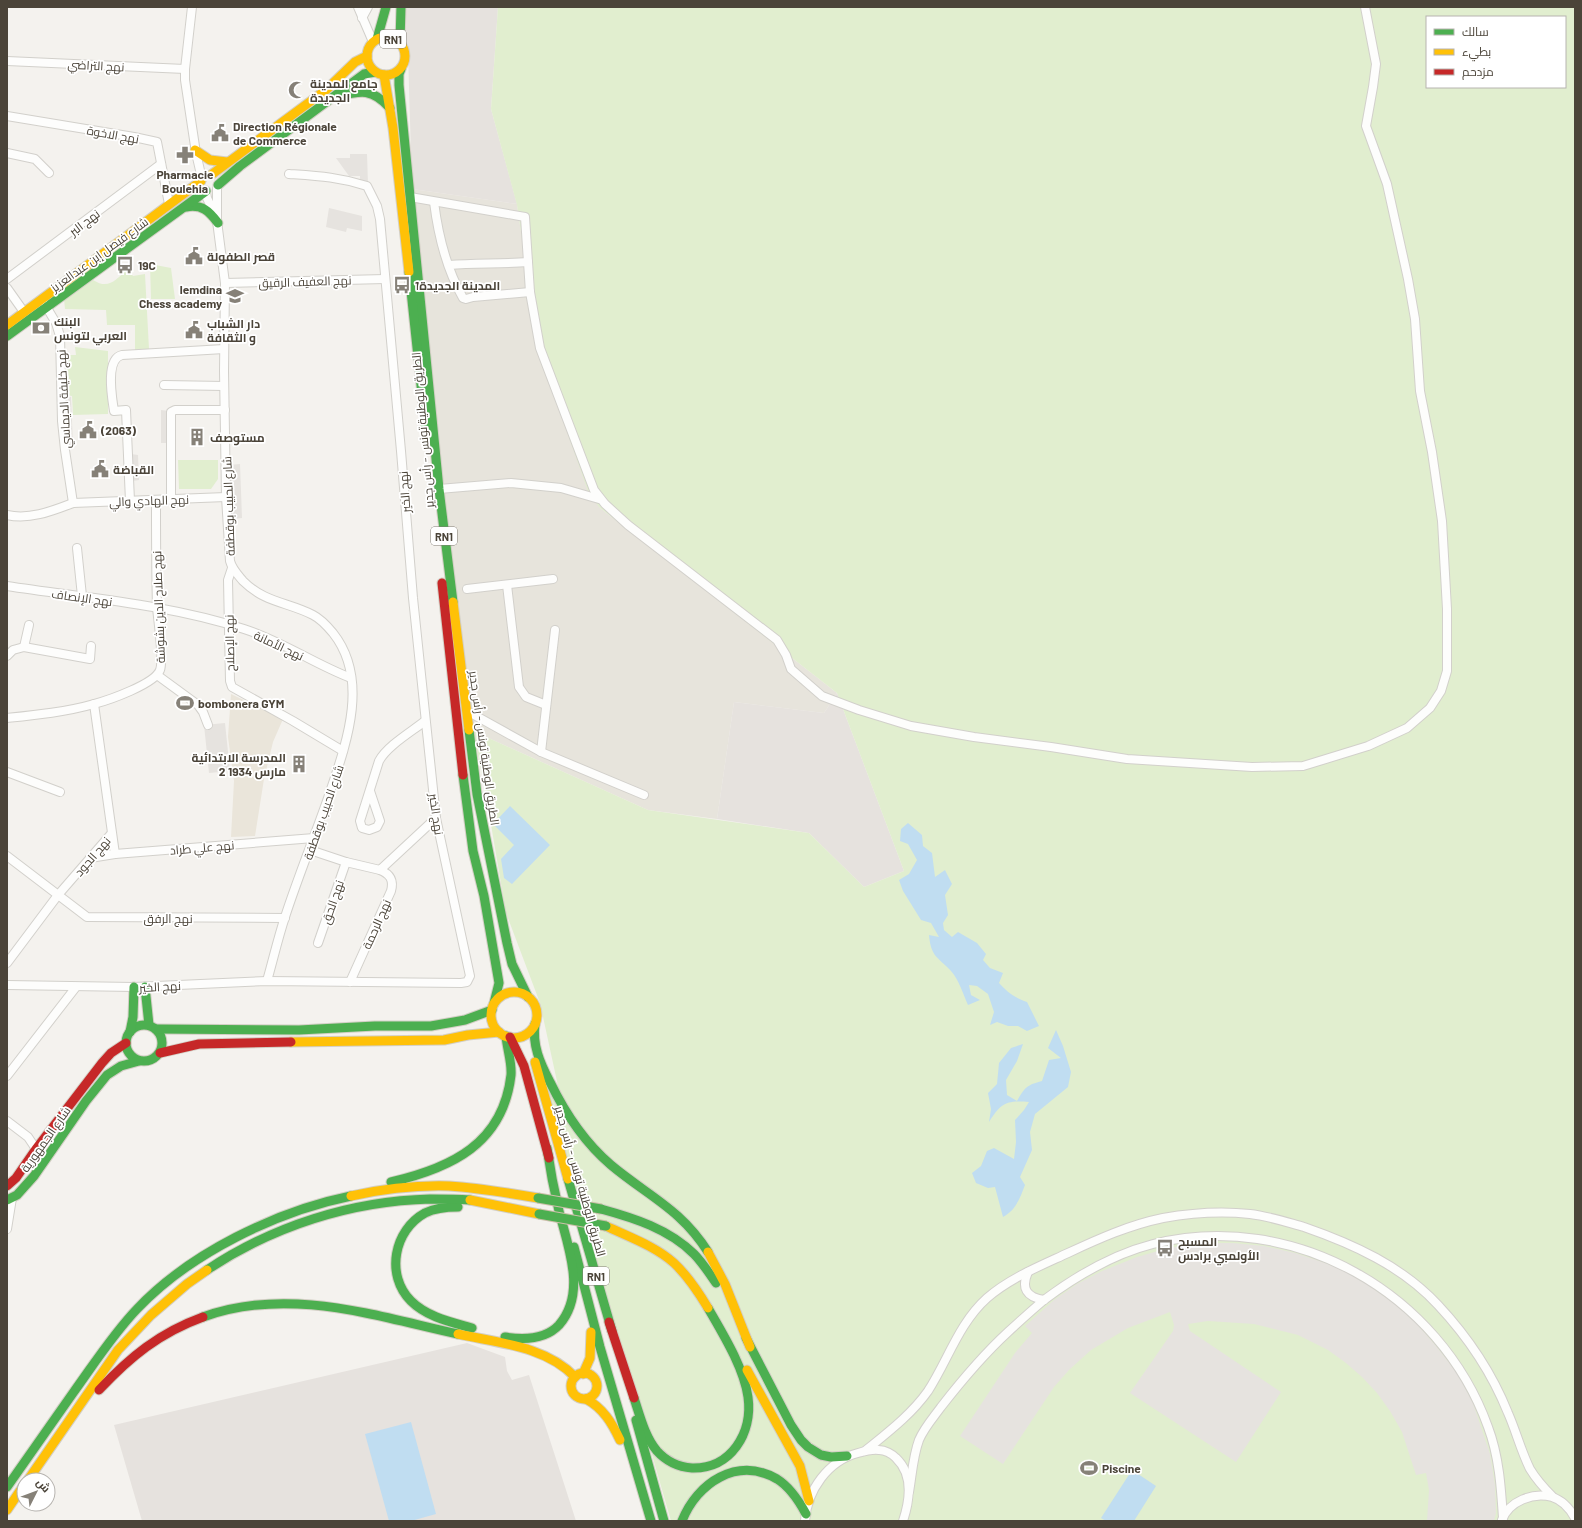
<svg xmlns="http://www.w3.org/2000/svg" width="1582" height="1528" viewBox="0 0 1582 1528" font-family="Barlow,Cairo,sans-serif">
  <rect width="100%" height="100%" fill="#f4f2ee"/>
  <path fill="#e7e4dc" d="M412 189 517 204 538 350 600 508 837 693 824 713 734 702 717 819 648 810 473 731 441 482Z"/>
  <g fill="#e6e2de">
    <path d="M403 7H498L491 109 517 204 412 189 408 53Z"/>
    <path d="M837 693 904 871 864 887 809 833 717 819 734 702 824 713Z"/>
    <path d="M467 1343 505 1357 507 1371 512 1380 529 1375 576 1521H142L114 1425Z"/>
  </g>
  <path fill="#eae5da" d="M231 694 283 719 273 742 264 779 255 836 231 837 234 781 228 737Z"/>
  <g fill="#e1eecf" fill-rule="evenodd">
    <path d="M498 7H1575V1521H671L547 1089 558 1086 540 1003 506 913 486 795 473 731 648 810 809 833 864 887 904 871 837 693 600 508 589 494 538 350 517 205 491 109ZM1427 17H1565V87H1427Z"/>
    <path d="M150 264 171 268 175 299H151Z"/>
    <path d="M128 269 133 276 145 274 149 349 135 350V325H107L106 310 65 309 64 299 93 280C109 290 115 280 128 269Z"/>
    <path d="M75 347 108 351V414L73 415 72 396 66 395 65 355H76Z"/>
    <path d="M178 460H218V479L211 489H179Z"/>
  </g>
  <g fill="#e6e3df">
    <path d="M350 154H367L368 184 360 183V176H349L336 158H350Z"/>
    <path d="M329 208 362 216V231L347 228 346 232 326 227Z"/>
    <path d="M65 396 71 397 73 445H68Z"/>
    <path d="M161 410 169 411V443H161Z"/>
    <path d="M131 454 138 455 139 480 133 481Z"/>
    <path d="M240 464 242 518 233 519 229 465Z"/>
    <path d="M225 723 230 771 209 773 204 725Z"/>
    <path d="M1197 1243H1233L1264 1246 1295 1253 1325 1263 1343 1270 1368 1285 1395 1304 1417 1324 1436 1346 1457 1373 1473 1403 1490 1454 1495 1485 1496 1513 1494 1521H1427L1429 1490 1426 1473 1416 1475 1402 1432 1390 1411 1377 1393 1362 1377 1346 1363 1328 1350 1298 1335 1254 1324 1208 1321 1188 1324 1190 1331 1281 1392 1236 1462 1130 1393 1173 1331 1174 1325 1170 1312 1128 1328 1091 1350 1069 1370 1054 1387 1003 1464 960 1436 1015 1353 1032 1333 1025 1326 1054 1300 1077 1284 1102 1271 1137 1257 1165 1249Z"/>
  </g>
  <g fill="#c0ddf1">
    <path d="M510 806 550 845 512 884 504 878 501 859 514 845 493 824Z"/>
    <path d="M908 823 922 835 923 846 932 853 935 877 945 870 952 884 945 895 948 915 943 923 944 930 952 937 958 932 977 943 986 954 983 960 990 968 1003 973 999 983C1007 992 1015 998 1027 1002L1039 1026 1027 1031 1018 1026H1008L997 1022 990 1025 994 1012 988 994 977 986 969 985 971 995 980 1000 968 1005C963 994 959 980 951 971 937 956 931 957 929 935L939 937 931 923 921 920 903 891 899 880 909 874 917 860 908 844 900 841 901 829Z"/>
    <path d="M1056 1030 1063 1046 1071 1072 1068 1087 1035 1114 1030 1132 1032 1150 1020 1177 1025 1185C1020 1198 1016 1210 1003 1217L995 1187 988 1188 976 1183 972 1173 981 1166 987 1151 994 1148 1014 1159 1016 1142 1015 1120 1024 1110 1029 1102C1006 1100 1001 1103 989 1122L991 1109 988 1093 997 1084 999 1063 1011 1048 1023 1044 1017 1061 1006 1080 1007 1095 1017 1101C1025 1087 1027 1085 1042 1081L1049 1060 1061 1058 1048 1048Z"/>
    <path d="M411 1422 436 1514 411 1521H389L365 1434Z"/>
    <path d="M1132 1470 1156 1486 1134 1521H1106L1101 1518Z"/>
  </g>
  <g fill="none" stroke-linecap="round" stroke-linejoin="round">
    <g stroke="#d2d0cb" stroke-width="10">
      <g id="street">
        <path d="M192 7 185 69V80L196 153 202 179"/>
        <path d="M358 7 373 42"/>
        <path d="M362 18 368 7"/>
        <path d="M7 61 185 69"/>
        <path d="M7 116 134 137 157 142 169 204"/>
        <path d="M7 153 35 159 49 173"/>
        <path d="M217 189V221L225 283 224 371 226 497 230 561C232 569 238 575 243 581 265 603 288 602 313 615 321 619 328 627 333 633 371 681 345 747 328 798 314 838 298 877 285 917 278 938 273 960 267 981"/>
        <path d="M206 192 207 198 216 217"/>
        <path d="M410 197 525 217 530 292 540 348 594 490 605 504 628 525 777 640 786 655 791 669 822 696 859 710 911 726 974 737 1051 747 1127 759 1252 767 1303 766 1368 746 1407 728 1430 708 1441 691 1447 671V609L1442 521 1432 452 1420 391 1415 319 1408 279 1387 184 1366 126 1373 87 1376 64 1365 7"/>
        <path d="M434 202C438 234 447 270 463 298L466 299 473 297 530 292"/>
        <path d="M449 265C476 263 502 264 528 262"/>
        <path d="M7 279 161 164"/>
        <path d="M225 283 385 279"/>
        <path d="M7 288 24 312"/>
        <path d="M44 303 56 323 60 336 62 421 65 450 73 503"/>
        <path d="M164 385 224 386"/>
        <path d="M439 489 511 483 561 488 599 499"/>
        <path d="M171 500V412L175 410H225"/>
        <path d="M130 501 126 410 114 411C112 398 105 359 122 355L224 349"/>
        <path d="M7 515C30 520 52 511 73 503L226 497"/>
        <path d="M77 548 82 596"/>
        <path d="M232 568 228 580 230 681 232 687 293 721 343 751"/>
        <path d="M507 585 519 687 526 697 546 705"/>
        <path d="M7 586C85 598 168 604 244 629 282 641 314 664 351 678"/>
        <path d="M467 589 553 579"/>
        <path d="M24 647 29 625"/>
        <path d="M7 656 13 650 24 647 90 659 91 646"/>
        <path d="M157 675 198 705 203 712 208 725"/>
        <path d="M94 704 115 854"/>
        <path d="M467 711 541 752 644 795"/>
        <path d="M7 718C36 715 66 712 94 704 109 700 155 684 160 670 164 660 158 620 157 607 156 571 156 536 156 500"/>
        <path d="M541 752 555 630"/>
        <path d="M7 772 60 792"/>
        <path d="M370 791 380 821 377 827 369 830 362 828 360 821 379 761C387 746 411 732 425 721"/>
        <path d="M310 850 346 862 380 870 436 818"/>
        <path d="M7 856 87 917 285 918"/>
        <path d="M90 858 115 854 314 838"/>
        <path d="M318 943 346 862"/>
        <path d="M7 963 58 895 111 834"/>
        <path d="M350 982 391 891C394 880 390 874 380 870"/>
        <path d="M7 985 134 987 267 981 461 983 467 982 470 976 436 818 413 598 401 451 380 219 377 206 367 186C339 177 318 176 289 174"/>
        <path d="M7 1076 76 987"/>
        <path d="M7 1121 28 1137 36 1149"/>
        <path d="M7 1229 12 1198"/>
        <path d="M1028 1272C1021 1288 1026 1297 1044 1300"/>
        <path d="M865 1451C887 1433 911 1415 928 1391 948 1360 959 1323 987 1298 1010 1278 1040 1266 1068 1253 1098 1239 1129 1225 1163 1218 1191 1213 1222 1211 1250 1214 1268 1216 1286 1222 1304 1227 1353 1244 1402 1266 1438 1305 1467 1336 1492 1373 1508 1413 1516 1431 1521 1451 1530 1469 1536 1479 1545 1489 1553 1497"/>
        <path d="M909 1492C912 1475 913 1456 919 1440 924 1428 933 1418 941 1407 962 1380 983 1355 1008 1332 1020 1321 1032 1310 1044 1300 1076 1276 1114 1254 1153 1244 1293 1209 1440 1293 1488 1427 1499 1456 1501 1487 1503 1518"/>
        <path d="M1502 1520C1509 1501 1533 1492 1552 1497 1562 1500 1570 1509 1575 1518"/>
        <path d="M805 1521C807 1490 828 1461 858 1453 865 1451 872 1449 879 1450 885 1450 892 1454 896 1458 913 1474 910 1500 903 1521"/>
      </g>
    </g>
    <g stroke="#d3cfc5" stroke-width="11">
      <g id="fast">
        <path d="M377 39 386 7"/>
        <path d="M400 42 401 7"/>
        <path d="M401 69 399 74V85L439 489 453 602"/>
        <path d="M334 97C360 91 371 87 390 108"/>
        <path d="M218 185 240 166 364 74 375 72"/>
        <path d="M186 207C202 204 209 211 218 223"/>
        <path d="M409 272 426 432"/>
        <path d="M7 336 206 191"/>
        <path d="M469 730 477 794 507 943 512 964 528 997"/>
        <path d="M463 775 473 851 484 896 499 983 494 1003"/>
        <path d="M145 987 149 1025"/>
        <path d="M535 1024C532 1045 540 1063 550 1082 565 1113 584 1142 611 1165 648 1196 681 1209 708 1252"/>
        <circle cx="144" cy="1043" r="18"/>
        <path d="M156 1029 299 1030 375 1026H431L465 1020 492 1010"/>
        <path d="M130 1032 133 1017 134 987"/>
        <path d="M568 1179 612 1331"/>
        <path d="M391 1182C451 1168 503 1144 511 1075 512 1062 507 1049 506 1036"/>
        <path d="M7 1200 17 1195 34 1176 86 1101 107 1075 121 1066 139 1061"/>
        <path d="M458 1207C447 1207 435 1208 425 1213 394 1230 385 1275 411 1301 427 1317 451 1322 472 1328"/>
        <path d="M601 1209C634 1218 669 1229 694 1254 702 1262 709 1273 716 1283"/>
        <path d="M574 1247 600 1347 651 1521"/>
        <path d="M207 1270C273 1226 351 1201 430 1199 443 1199 456 1199 470 1200"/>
        <path d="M203 1317C288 1286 375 1316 458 1334"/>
        <path d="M505 1337C524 1340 545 1340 559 1325 587 1293 568 1247 559 1211 554 1190 550 1169 547 1148"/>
        <path d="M746 1338 791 1425 801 1440 808 1447 821 1455 831 1457 847 1456"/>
        <path d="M634 1398C640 1416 645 1437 657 1451 666 1461 679 1467 692 1468 731 1469 753 1433 748 1397 744 1368 723 1334 708 1308"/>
        <path d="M636 1420 664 1521"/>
        <path d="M7 1487C29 1456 51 1424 73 1393 94 1364 113 1334 137 1309 190 1253 277 1211 351 1196"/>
        <path d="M682 1521C697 1483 737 1456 777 1479 790 1487 799 1501 806 1514"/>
      </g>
    </g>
    <g stroke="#d3cfc5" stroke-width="11">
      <g id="slow">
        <circle cx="386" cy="56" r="19"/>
        <path d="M384 75 393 128 409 272"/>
        <path d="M195 150 210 160 227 162"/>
        <path d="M211 175 326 90 355 62 367 56"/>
        <path d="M7 325 201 181"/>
        <path d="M453 602 469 730"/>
        <circle cx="514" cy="1015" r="23"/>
        <path d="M291 1042 444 1040 468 1035 499 1032"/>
        <path d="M535 1062 568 1179"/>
        <path d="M351 1196C383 1189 417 1185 449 1186 479 1188 509 1193 538 1198"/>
        <path d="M470 1200 539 1214"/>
        <path d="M606 1226C629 1237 655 1246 674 1263 688 1276 699 1293 708 1308"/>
        <path d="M708 1252 725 1284 750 1347"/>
        <path d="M458 1334C498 1343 546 1346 575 1377"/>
        <path d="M747 1370 800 1466 809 1501"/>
        <circle cx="584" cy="1386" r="13"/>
        <path d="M583 1374 590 1358 591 1332"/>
        <path d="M586 1399C603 1408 612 1423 620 1440"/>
        <path d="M28 1480 118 1350 151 1315 187 1284 207 1270"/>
        <path d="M7 1510 24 1485"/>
      </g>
    </g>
    <g stroke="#d3cfc5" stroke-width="11">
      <g id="jam">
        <path d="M442 583 463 775"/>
        <path d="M510 1037 524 1066 549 1158"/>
        <path d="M160 1053 199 1044 291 1042"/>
        <path d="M7 1186 16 1178 36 1149 102 1063 111 1053 126 1043"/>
        <path d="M609 1322 634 1398"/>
        <path d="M99 1390C130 1357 159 1333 203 1317"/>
      </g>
    </g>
    <use href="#street" stroke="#fdfdfc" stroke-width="8"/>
    <use href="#fast" stroke="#4caf50" stroke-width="9"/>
    <use href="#slow" stroke="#ffc107" stroke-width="9"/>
    <use href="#jam" stroke="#c62828" stroke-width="9"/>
    <g stroke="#ccbfa9" stroke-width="11" stroke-linecap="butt">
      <g id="fast-bridge">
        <path d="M538 1198 601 1209"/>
        <path d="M539 1214 606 1226"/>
      </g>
    </g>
    <use href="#fast-bridge" stroke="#4caf50" stroke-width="9"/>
  </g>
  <defs>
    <g id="mosque-bare" transform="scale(1.38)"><path d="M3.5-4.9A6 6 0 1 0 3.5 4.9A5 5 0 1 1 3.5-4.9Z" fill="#868178" stroke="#fff" stroke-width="2.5" paint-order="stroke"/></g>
    <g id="civic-bare" transform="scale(1.38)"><path d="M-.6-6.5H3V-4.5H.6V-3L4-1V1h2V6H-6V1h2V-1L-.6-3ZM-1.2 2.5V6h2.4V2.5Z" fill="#868178" stroke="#fff" stroke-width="2.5" paint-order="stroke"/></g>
    <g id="pharmacy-bare" transform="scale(1.38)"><path d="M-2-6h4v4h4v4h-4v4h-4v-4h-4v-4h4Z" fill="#868178" stroke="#fff" stroke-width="2.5" paint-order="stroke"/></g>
    <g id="bus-bare" transform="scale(1.38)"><path d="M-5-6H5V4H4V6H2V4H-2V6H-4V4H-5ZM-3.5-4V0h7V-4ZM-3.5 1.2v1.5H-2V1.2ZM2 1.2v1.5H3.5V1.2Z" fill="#868178" stroke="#fff" stroke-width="2.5" paint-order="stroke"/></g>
    <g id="school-bare" transform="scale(1.38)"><path d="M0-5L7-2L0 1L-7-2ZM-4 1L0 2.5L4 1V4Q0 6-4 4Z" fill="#868178" stroke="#fff" stroke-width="2.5" paint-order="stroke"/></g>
    <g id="bank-bare" transform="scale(1.38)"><path d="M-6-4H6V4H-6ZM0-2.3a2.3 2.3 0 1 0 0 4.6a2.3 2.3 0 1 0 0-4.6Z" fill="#868178" stroke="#fff" stroke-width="2.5" paint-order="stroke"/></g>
    <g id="building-bare" transform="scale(1.38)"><path d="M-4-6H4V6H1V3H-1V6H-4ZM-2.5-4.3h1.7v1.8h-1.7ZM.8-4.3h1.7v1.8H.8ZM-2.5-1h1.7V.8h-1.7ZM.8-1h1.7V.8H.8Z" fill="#868178" stroke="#fff" stroke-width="2.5" paint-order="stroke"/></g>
    <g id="stadium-bare" transform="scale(1.38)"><path d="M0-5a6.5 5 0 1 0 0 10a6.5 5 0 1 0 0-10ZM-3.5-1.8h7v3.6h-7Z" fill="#868178" stroke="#fff" stroke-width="2.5" paint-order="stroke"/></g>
  </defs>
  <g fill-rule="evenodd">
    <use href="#mosque-bare" x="297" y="90"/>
    <use href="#civic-bare" x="220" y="133"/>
    <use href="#pharmacy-bare" x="185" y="155"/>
    <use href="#civic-bare" x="194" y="256"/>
    <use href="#bus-bare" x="125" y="265"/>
    <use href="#bus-bare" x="402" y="285"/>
    <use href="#school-bare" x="235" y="296"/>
    <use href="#bank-bare" x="41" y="328"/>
    <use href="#civic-bare" x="194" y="330"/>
    <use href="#civic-bare" x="88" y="430"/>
    <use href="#building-bare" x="197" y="437"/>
    <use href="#civic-bare" x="100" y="469"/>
    <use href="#stadium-bare" x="185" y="703"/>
    <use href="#building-bare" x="299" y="764"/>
    <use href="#bus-bare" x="1165" y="1248"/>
    <use href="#stadium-bare" x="1089" y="1468"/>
  </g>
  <g text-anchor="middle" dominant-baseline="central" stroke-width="3.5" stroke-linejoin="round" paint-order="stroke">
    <g fill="#fff" stroke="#817c74" stroke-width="1">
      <rect x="380" y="30" width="26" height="18" rx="3"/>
      <rect x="431" y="527" width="26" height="18" rx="3"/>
      <rect x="583" y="1267" width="26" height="18" rx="3"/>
    </g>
    <g font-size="11" font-weight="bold" fill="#4b4439">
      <text x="393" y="39">RN1</text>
      <text x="444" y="536">RN1</text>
      <text x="596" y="1276">RN1</text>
    </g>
    <g font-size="12" fill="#4b4439" stroke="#fff">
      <text transform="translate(96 65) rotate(3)">نهج التراضي</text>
      <text transform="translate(113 134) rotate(10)">نهج الاخوة</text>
      <text transform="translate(84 222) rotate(-37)">نهج البر</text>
      <text transform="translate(99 254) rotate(-36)">شارع فيصل إبن عبدالعزيز</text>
      <text transform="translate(305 281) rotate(-2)">نهج العفيف الرقيق</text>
      <text transform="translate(63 399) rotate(-93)">نهج خليفة الديماسي</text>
      <text transform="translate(422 430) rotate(-95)">الطريق الوطنية تونس - رأس جدير</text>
      <text transform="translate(404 492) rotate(-94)">نهج الخير</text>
      <text transform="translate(149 500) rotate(-2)">نهج الهادي والي</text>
      <text transform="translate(228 506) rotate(-92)">شارع الحبيب بوقطفة</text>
      <text transform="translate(82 597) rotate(8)">نهج الإنصاف</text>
      <text transform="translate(158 607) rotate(-92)">نهج صلاح الدين بشوشة</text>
      <text transform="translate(229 643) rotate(-91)">نهج الإصلاح</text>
      <text transform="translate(279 645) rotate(25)">نهج الأمانة</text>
      <text transform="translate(485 748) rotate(82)">الطريق الوطنية تونس - رأس جدير</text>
      <text transform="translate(323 812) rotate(-71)">شارع الحبيب بوقطفة</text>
      <text transform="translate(437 814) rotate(82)">نهج الخير</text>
      <text transform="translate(202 847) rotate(-5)">نهج علي طراد</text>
      <text transform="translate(92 856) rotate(-49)">نهج الجود</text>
      <text transform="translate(332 902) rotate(-71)">نهج الحق</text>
      <text x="168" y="918">نهج الرفق</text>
      <text transform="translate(376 924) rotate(-66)">نهج الرحمة</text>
      <text transform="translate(160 986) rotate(-3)">نهج الخير</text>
      <text transform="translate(45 1139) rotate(-55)">شارع الجمهورية</text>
      <text transform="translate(581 1181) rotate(74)">الطريق الوطنية تونس - رأس جدير</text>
    </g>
    <g font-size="12" font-weight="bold" fill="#4b4439" stroke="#fff" text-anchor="start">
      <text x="310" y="83">جامع المدينة<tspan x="310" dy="14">الجديدة</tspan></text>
      <text x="233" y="126">Direction Régionale<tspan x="233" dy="14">de Commerce</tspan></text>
      <text x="185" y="174" text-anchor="middle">Pharmacie<tspan x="185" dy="14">Boulehia</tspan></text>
      <text x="207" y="256">قصر الطفولة</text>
      <text x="138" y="265">19C</text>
      <text x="415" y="285">المدينة الجديدة1</text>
      <text x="222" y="289" text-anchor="end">lemdina<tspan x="222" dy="14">Chess academy</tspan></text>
      <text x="54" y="321">البنك<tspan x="54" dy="14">العربي لتونس</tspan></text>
      <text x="207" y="323">دار الشباب<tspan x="207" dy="14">و الثقافة</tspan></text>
      <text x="101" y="430">(2063)</text>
      <text x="210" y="437">مستوصف</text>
      <text x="113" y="469">القباضة</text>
      <text x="198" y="703">bombonera GYM</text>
      <text x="286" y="757" text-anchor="end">المدرسة الابتدائية<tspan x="286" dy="14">2 مارس 1934</tspan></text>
      <text x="1178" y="1241">المسبح<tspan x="1178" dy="14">الأولمبي برادس</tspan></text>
      <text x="1102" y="1468">Piscine</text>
    </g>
  </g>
  <rect width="1582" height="1528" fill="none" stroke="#4b4439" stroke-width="16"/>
  <rect x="1426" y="16" width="140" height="72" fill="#ffffff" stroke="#b7b4b0"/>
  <rect x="1434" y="29" width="20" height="6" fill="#4caf50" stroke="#b7b4b0"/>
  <text x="1462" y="36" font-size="12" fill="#4b4439">سالك</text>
  <rect x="1434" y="49" width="20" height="6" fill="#ffc107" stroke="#b7b4b0"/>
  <text x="1462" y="56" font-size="12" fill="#4b4439">بطيء</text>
  <rect x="1434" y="69" width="20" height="6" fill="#c62828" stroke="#b7b4b0"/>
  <text x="1462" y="76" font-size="12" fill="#4b4439">مزدحم</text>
  <g transform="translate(36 1492) rotate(48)"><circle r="19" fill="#ffffff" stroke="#b7b4b0"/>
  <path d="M0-3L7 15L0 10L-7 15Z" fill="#868178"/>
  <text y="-6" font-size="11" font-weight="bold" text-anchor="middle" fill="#4b4439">ش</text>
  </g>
</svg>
